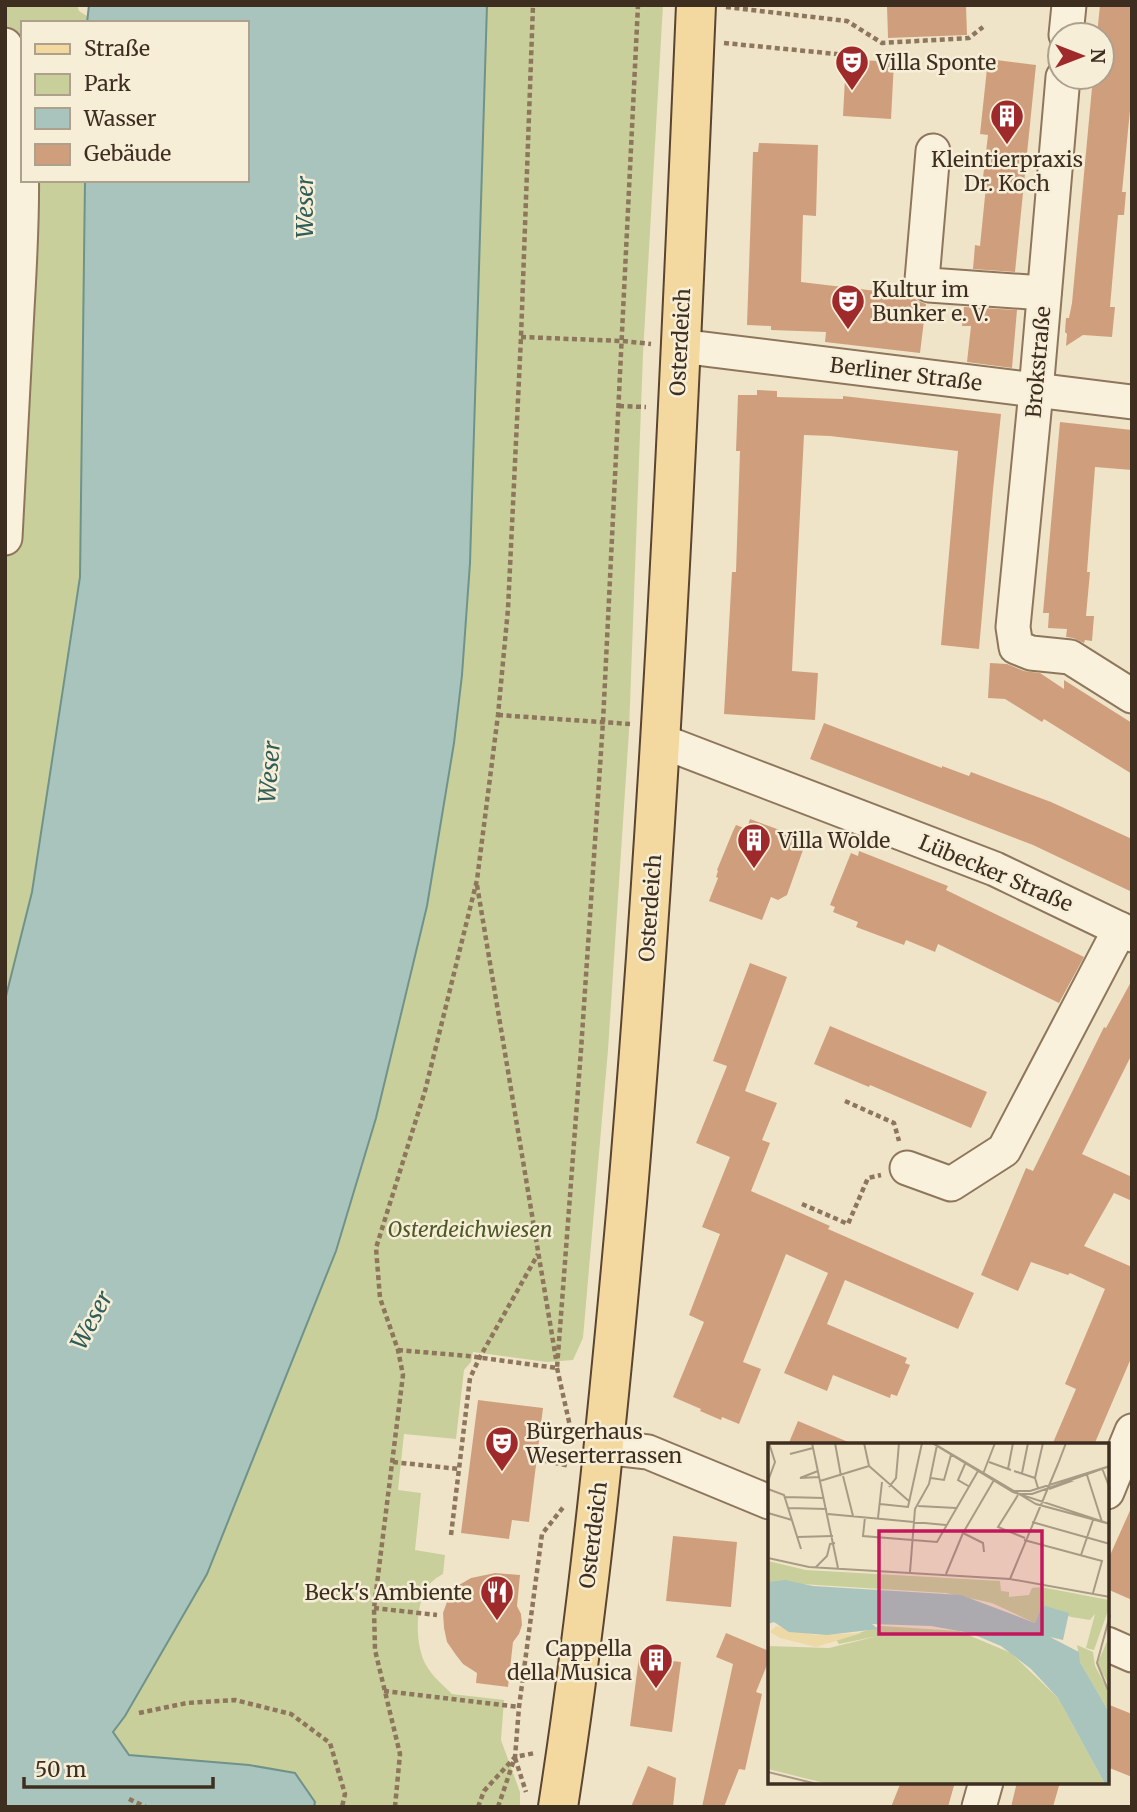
<svg xmlns="http://www.w3.org/2000/svg" width="1137" height="1812" viewBox="0 0 1137 1812" font-family="Merriweather,serif">
  <rect width="100%" height="100%" fill="#f0e4c8"/>
  <g fill="#c9cf9b">
    <path d="M5 5H77L79 11 87 16V23H23V180H85L80 577 32 892 5 1000Z"/>
    <path d="M487 5H663L643 354 629 731 608 1050 583 1338 573 1360 547 1362 473 1352 471 1362 464 1370 456 1439 404 1434 398 1490 421 1493 415 1550 445 1555 443 1574C440 1576 437 1577 434 1580 414 1596 414 1644 426 1665 432 1676 443 1685 452 1694L504 1700 501 1740 520 1792V1807H314L315 1802 249 1765 129 1755 112 1732 130 1708 280 1393 336 1251 376 1118 427 906 454 743 462 675 470 563Z"/>
  </g>
  <path fill="#a9c4bc" stroke="#6f938a" stroke-width="2" d="M89 5H487L470 563 462 675 454 743 427 906 376 1118 336 1251 207 1574 125 1716 113 1732 129 1755 249 1765 295 1773 315 1802 314 1807H5V1000L32 892 80 577 85 180H247V23H87Z"/>
  <g fill="#cf9f7d">
    <path d="M887 5H966L967 35 888 38Z"/>
    <path d="M1100 5H1132V90L1122 192H1126L1124 215H1118L1110 307H1115L1112 337 1083 335 1066 346 1067 334 1065 332 1066 318H1069L1072 303 1093 77H1102V35H1097Z"/>
    <path d="M846 59 894 62 891 119 843 116Z"/>
    <path d="M988 59 1036 65 1015 272 973 269 975 245 980 246 986 186H982L988 135 980 134Z"/>
    <path d="M759 143 818 145 816 216 803 215 801 282 910 295 918 301 926 304 920 353 825 342 826 332 771 330V326L747 325 753 152H758Z"/>
    <path d="M964 307 1017 310 1012 368 967 362 971 326H962Z"/>
    <path d="M757 390 777 391V397L843 399V396L1001 414 993 490 979 649 941 645 958 451 830 436 804 435 792 671 818 673 815 720 724 714 732 572H736L740 451H736L738 395H757Z"/>
    <path d="M1060 422 1132 430V470L1095 467 1087 572H1090L1086 616H1094L1092 641 1085 640 1084 643 1073 638 1066 637 1067 629 1048 628 1049 613H1043Z"/>
    <path d="M990 663 1007 664 1024 671 1040 673 1064 689V680L1132 723V774L1044 719 1042 722 1005 699 988 698Z"/>
    <path d="M824 723 942 768V766L969 776 971 772 1051 802 1132 839V892L1033 845 810 759Z"/>
    <path d="M750 819 796 836 793 846 803 850 787 895 778 900 771 897 762 920 709 901 718 878 716 877 718 871 717 870 733 831 736 825 747 829Z"/>
    <path d="M859 851 948 886 946 890 1084 957 1059 1003 938 944 935 952 906 940 904 945 856 927 858 922 833 912 835 907 830 905 851 853 858 856Z"/>
    <path d="M750 963 787 977 745 1091 777 1103 762 1140 770 1143 751 1191 830 1226 828 1229 974 1293 958 1329 845 1280 827 1324 907 1358 905 1363 910 1365 897 1396 891 1394 890 1398 833 1375 827 1391 784 1373 828 1273 786 1254 743 1362 761 1369 739 1424 722 1417 721 1420 700 1411 701 1409 673 1397 704 1322 689 1315 720 1234 702 1227 730 1157 696 1143 727 1066 713 1061Z"/>
    <path d="M1132 980V1054L1082 1154 1132 1177V1201L1114 1193 1084 1246 1132 1267V1356L1094 1445H1052L1076 1389 1065 1384 1105 1289 1070 1273 1068 1275 1031 1262 1018 1291 981 1275 1026 1168 1033 1171 1104 1027 1106 1028Z"/>
    <path d="M830 1026 987 1092 971 1128 870 1085 869 1087 814 1064Z"/>
    <path d="M478 1400 543 1408 529 1522 512 1520 509 1539 461 1533Z"/>
    <path d="M798 1421 853 1444V1445H788Z"/>
    <path d="M1132 1506V1600L1107 1589V1562Z"/>
    <path d="M673 1536 737 1542 731 1607 666 1601Z"/>
    <path d="M495 1573 520 1575 517 1606 521 1614 522 1625 519 1634 513 1642 508 1687 476 1683 477 1673 463 1664 456 1655 447 1642 444 1628 443 1613 448 1599 459 1585 471 1578Z"/>
    <path d="M726 1633 769 1651V1660L756 1692 762 1694 745 1770 739 1769 724 1807H702L733 1664 716 1657Z"/>
    <path d="M639 1657 681 1662 672 1732 630 1726Z"/>
    <path d="M1107 1704 1132 1714V1777L1107 1767Z"/>
    <path d="M648 1766 676 1778 673 1807H631Z"/>
    <path d="M901 1782H955L948 1807H891Z"/>
    <path d="M1017 1782H1060L1053 1807H1011Z"/>
  </g>
  <g fill="none" stroke-linecap="round" stroke-linejoin="round">
    <g stroke="#8d765c" stroke-width="37">
      <g id="minor">
        <path d="M1066 35 1069 5"/>
        <path d="M5 45C28 130 22 222 17 309 13 386 9 462 5 538"/>
        <path d="M1063 77 1036 391 1013 627 1016 647 1031 653 1070 657 1132 696"/>
        <path d="M933 151 922 280 929 285 1044 293"/>
        <path d="M680 346 1132 402"/>
        <path d="M661 741 995 869 1132 935"/>
        <path d="M907 1168 951 1184 1004 1150 1120 929"/>
        <path d="M604 1447 648 1452 769 1502"/>
        <path d="M1107 1492 1132 1431"/>
        <path d="M1107 1644 1132 1655"/>
        <path d="M979 1807 986 1782"/>
      </g>
    </g>
    <g stroke="#5b4430" stroke-width="42">
      <path id="major" d="M558 1807C589 1606 609 1404 627 1202 661 804 679 405 696 5"/>
    </g>
    <g stroke="#8d765c" stroke-width="4.5" stroke-dasharray="5 3.5" stroke-linecap="butt">
      <path d="M726 7 847 21 882 43 969 38 983 27"/>
      <path d="M724 43 847 55"/>
      <path d="M521 337 622 341 651 344"/>
      <path d="M619 406 646 407"/>
      <path d="M498 715 630 724"/>
      <path d="M477 885 556 1359"/>
      <path d="M845 1101 894 1123 899 1141"/>
      <path d="M802 1204 848 1224 868 1178 881 1175"/>
      <path d="M398 1350 468 1356 557 1368 581 1050 603 722 638 5"/>
      <path d="M557 1368 572 1435"/>
      <path d="M537 1459 570 1466"/>
      <path d="M393 1462 459 1469"/>
      <path d="M451 1535 470 1378 480 1357 538 1254"/>
      <path d="M374 1608 437 1615"/>
      <path d="M384 1691 519 1707"/>
      <path d="M139 1713 187 1703 235 1700 291 1714 330 1743 345 1794 342 1807"/>
      <path d="M515 1758 526 1792"/>
      <path d="M129 1799 146 1807"/>
      <path d="M395 1807 400 1754 375 1650 374 1608 403 1375 398 1350 380 1298 376 1248 425 1091 477 880 498 715 508 609 521 337 533 5"/>
      <path d="M478 1807 484 1791 515 1757 535 1753"/>
      <path d="M498 1807 515 1757 519 1707 542 1534 565 1505"/>
    </g>
    <use href="#minor" stroke="#faf1dc" stroke-width="33"/>
    <use href="#major" stroke="#f3d9a0" stroke-width="38"/>
  </g>
  <defs>
    <g id="theatre-pin" transform="scale(1.75)"><path d="M0 17L-7.5 6A9.5 9.5 0 1 1 7.5 6Z" fill="#9e2a2b" stroke="#f7eed8"/><path d="M-5-5.5Q0-4 5-5.5V0Q5 5 0 6Q-5 5-5 0ZM-3.3-2.5H-1v1.5H-3.3ZM1-2.5H3.3v1.5H1ZM-2.8 1Q0 5.5 2.8 1Z" fill="#fff"/></g>
    <g id="building-pin" transform="scale(1.75)"><path d="M0 17L-7.5 6A9.5 9.5 0 1 1 7.5 6Z" fill="#9e2a2b" stroke="#f7eed8"/><path d="M-4-6H4V6H1V3H-1V6H-4ZM-2.5-4.3h1.7v1.8h-1.7ZM.8-4.3h1.7v1.8H.8ZM-2.5-1h1.7V.8h-1.7ZM.8-1h1.7V.8H.8Z" fill="#fff"/></g>
    <g id="restaurant-pin" transform="scale(1.75)"><path d="M0 17L-7.5 6A9.5 9.5 0 1 1 7.5 6Z" fill="#9e2a2b" stroke="#f7eed8"/><path d="M-5-6h1v4h1v-4h1v4h1v-4h1v5L-1.5 .5V6h-2V.5L-5-1ZM5-6V6H3V1.5H1.5Q1.5-4 5-6Z" fill="#fff"/></g>
  </defs>
  <g fill-rule="evenodd">
    <use href="#theatre-pin" x="852" y="62"/>
    <use href="#building-pin" x="1007" y="116"/>
    <use href="#theatre-pin" x="848" y="301"/>
    <use href="#building-pin" x="754" y="840"/>
    <use href="#theatre-pin" x="502" y="1443"/>
    <use href="#restaurant-pin" x="497" y="1592"/>
    <use href="#building-pin" x="656" y="1660"/>
  </g>
  <g text-anchor="middle" dominant-baseline="central" stroke-width="5" stroke-linejoin="round" paint-order="stroke">
    <g font-size="21" fill="#3d2e20" stroke="#f7eed8" text-anchor="start">
      <text x="876" y="62">Villa Sponte</text>
      <text x="1007" y="159" text-anchor="middle">Kleintierpraxis<tspan x="1007" dy="24">Dr. Koch</tspan></text>
      <text x="872" y="289">Kultur im<tspan x="872" dy="24">Bunker e. V.</tspan></text>
      <text x="778" y="840">Villa Wolde</text>
      <text x="526" y="1431">Bürgerhaus<tspan x="526" dy="24">Weserterrassen</tspan></text>
      <text x="472" y="1592" text-anchor="end">Beck's Ambiente</text>
      <text x="632" y="1648" text-anchor="end">Cappella<tspan x="632" dy="24">della Musica</tspan></text>
    </g>
    <g font-size="21" fill="#3d2e20" stroke="#f7eed8">
      <text transform="translate(680 342) rotate(-87)">Osterdeich</text>
      <text transform="translate(1038 362) rotate(-85)">Brokstraße</text>
      <text transform="translate(906 374) rotate(7)">Berliner Straße</text>
      <text transform="translate(996 873) rotate(23)">Lübecker Straße</text>
      <text transform="translate(650 908) rotate(-86)">Osterdeich</text>
      <text transform="translate(593 1535) rotate(-83)">Osterdeich</text>
    </g>
    <g font-size="21" font-style="italic" fill="#4d5a26" stroke="#f7eed8">
      <text x="470" y="1229">Osterdeichwiesen</text>
    </g>
    <g font-size="23" font-style="italic" fill="#2f5d5a" stroke="#f7eed8">
      <text transform="translate(304 207) rotate(-90)">Weser</text>
      <text transform="translate(269 772) rotate(-85)">Weser</text>
      <text transform="translate(91 1320) rotate(-62)">Weser</text>
    </g>
  </g>
  <g transform="translate(768 1443)">
    <rect width="341" height="341" fill="#f0e4c8"/>
    <path d="M0 118 38 127 232 138 233 148 241 149V154L261 152 264 145 273 144 341 157V165L326 207 318 205 327 171 322 177 303 174 274 162 267 180 224 160 178 150 0 139ZM113 183 191 188 243 210 290 255 337 341H60L0 326V203L61 205 110 193 71 201 68 197ZM341 194V242L329 221ZM309 202 325 209 327 223 341 249V269L312 219Z" fill="#c9cf9b"/>
    <path d="M8 183 47 192 94 190 48 204 12 195 2 189Z" fill="#ecd9a5"/>
    <path d="M17 137 45 143 193 152 267 180 274 162 301 170 295 197 282 194 311 209 312 219 341 269V341H337L290 255 263 226 233 203 202 190 163 183 104 181 110 186 59 192 21 189 6 179 0 181V139Z" fill="#a9c4bc"/>
    <path fill="none" stroke="#a9c4bc" stroke-width="3.5" d="M5 179 18 137"/>
    <path fill="none" stroke="#a89b85" stroke-width="2" d="M44 0 70 125M67 0 73 33M96 0 101 23 142 59M164 0 245 49 342 81M165 0 268 61 342 81M22 11 45 5M221 19 243 27M197 21 190 37 202 44M290 21 298 0M334 25 342 46M240 26 245 0M50 28 32 35 51 34M246 28 267 35M254 30 260 0M215 31 227 0M319 32 334 79M75 33 85 73M163 35 176 37 183 12M0 38 7 19 1 0M52 38 101 23M121 44 128 35 131 0M270 45 267 35 275 0M0 46 16 52 33 106M281 46 306 37M245 48H262L342 23M251 51H264L342 23M250 52 230 84 257 95M17 54 56 55M112 61 140 64 154 0M150 63 188 65M20 65 59 66M0 70 24 77M60 71 178 82M97 74 95 93 169 99 210 28M110 75 114 39M264 79 342 101M195 90 215 100 216 109M29 94 65 93M256 97 334 118 325 150M313 112 325 77M0 115 41 124 242 136 342 154M48 124 59 113 62 101 67 100M142 129 147 66 161 41 169 2M178 131 195 90 226 37M242 136 290 21M340 247 329 220 342 172M0 329 49 341"/>
    <path fill="#c2185b" fill-opacity="0.15" stroke="#c2185b" stroke-width="3.5" d="M111 88H274V191H111Z"/>
    <rect width="341" height="341" fill="none" stroke="#3d2e20" stroke-width="3.5"/>
  </g>
  <rect width="1137" height="1812" fill="none" stroke="#3d2e20" stroke-width="14"/>
  <rect x="21" y="21" width="228" height="161" fill="#f7eed8" stroke="#ada18e" stroke-width="2"/>
  <rect x="35" y="44" width="35" height="10" fill="#f3d9a0" stroke="#ada18e" stroke-width="2"/>
  <text x="84" y="56" font-size="21" fill="#3d2e20">Straße</text>
  <rect x="35" y="74" width="35" height="21" fill="#c9cf9b" stroke="#ada18e" stroke-width="2"/>
  <text x="84" y="91" font-size="21" fill="#3d2e20">Park</text>
  <rect x="35" y="108" width="35" height="21" fill="#a9c4bc" stroke="#ada18e" stroke-width="2"/>
  <text x="84" y="126" font-size="21" fill="#3d2e20">Wasser</text>
  <rect x="35" y="144" width="35" height="21" fill="#cf9f7d" stroke="#ada18e" stroke-width="2"/>
  <text x="84" y="161" font-size="21" fill="#3d2e20">Gebäude</text>
  <g transform="translate(1081 56) rotate(90)"><circle r="33" fill="#f7eed8" stroke="#ada18e" stroke-width="2"/>
  <path d="M0-5L12 26L0 18L-12 26Z" fill="#9e2a2b"/>
  <text y="-10" font-size="19" font-weight="bold" text-anchor="middle" fill="#3d2e20">N</text>
  </g>
  <path d="M24 1777v10h189v-10" fill="none" stroke="#3d2e20" stroke-width="3.5"/>
  <text x="35" y="1777" font-size="21" fill="#3d2e20" stroke="#f7eed8" stroke-width="5" paint-order="stroke">50 m</text>
</svg>
